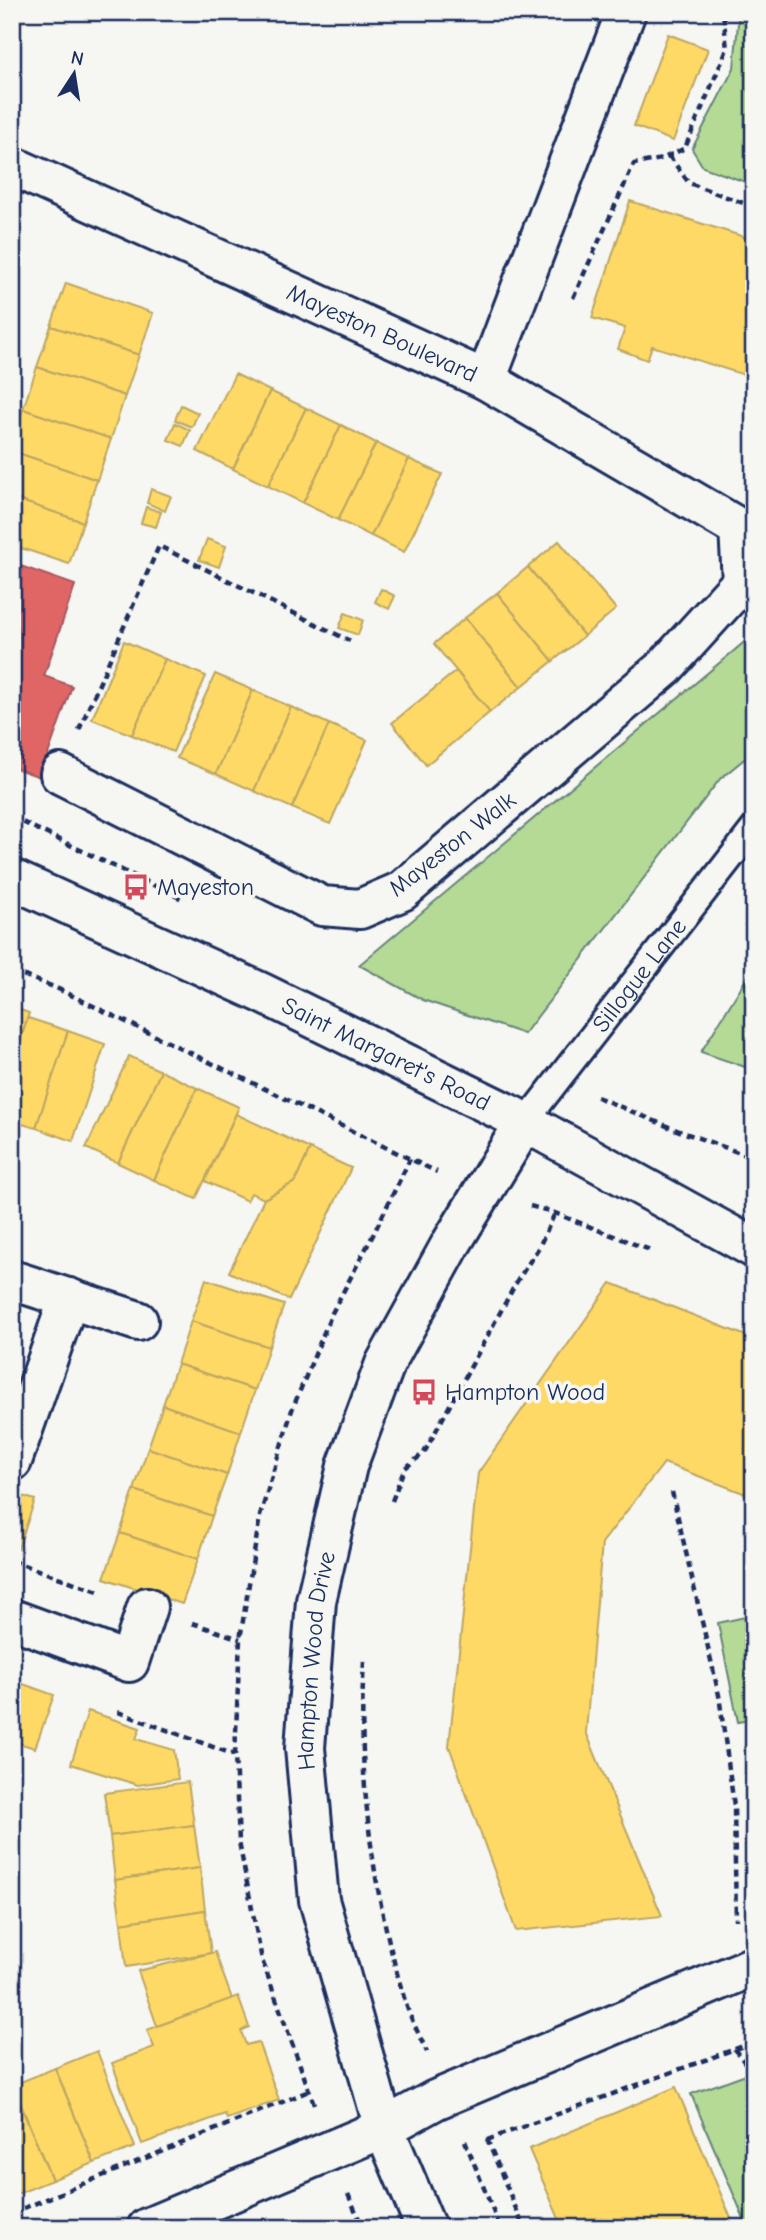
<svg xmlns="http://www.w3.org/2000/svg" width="766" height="2240" viewBox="0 0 766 2240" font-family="'Comic Neue',sans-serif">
  <rect width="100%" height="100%" fill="#f6f6f2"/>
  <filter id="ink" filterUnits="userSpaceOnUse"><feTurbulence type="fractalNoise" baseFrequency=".0143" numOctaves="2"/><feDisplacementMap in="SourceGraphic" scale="14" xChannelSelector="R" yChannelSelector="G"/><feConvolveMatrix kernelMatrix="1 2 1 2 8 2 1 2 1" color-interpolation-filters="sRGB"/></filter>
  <g filter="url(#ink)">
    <g fill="#b4da96" stroke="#68847a" stroke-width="2">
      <path d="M739 12H754V185L703 167 692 149 734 68Z"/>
      <path d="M754 634V751L720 779 524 1034 423 1000 359 965Z"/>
      <path d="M754 966V1070L701 1052Z"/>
      <path d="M754 1615V1719L738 1722 718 1623Z"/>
      <path d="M754 2071V2228H748L691 2094Z"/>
    </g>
    <g fill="#ffd966" stroke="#bba664" stroke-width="2">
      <path d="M668 34 708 49 673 141 634 126Z"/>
      <path d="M630 201 754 240V378L652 346 647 360 618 349 625 328 592 318Z"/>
      <path d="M66 283 153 313 139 355 51 326Z"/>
      <path d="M51 326 139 355 125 396 37 367Z"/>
      <path d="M37 367 125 396 111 439 23 409Z"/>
      <path d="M235 374 270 391 233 469 197 451Z"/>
      <path d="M270 391 306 408 268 486 233 469Z"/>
      <path d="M181 405 198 413 192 427 175 420Z"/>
      <path d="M306 408 341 425 303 503 268 486Z"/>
      <path d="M23 409 111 439 97 480 12 451V441Z"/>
      <path d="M175 423 190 430 183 446 168 440Z"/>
      <path d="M341 425 376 443 338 520 303 503Z"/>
      <path d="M376 443 409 459 371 536 338 520Z"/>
      <path d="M12 451 97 480 83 522 12 498Z"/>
      <path d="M409 459 442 474 404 552 371 536Z"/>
      <path d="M151 489 171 496 165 511 147 503Z"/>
      <path d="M12 498 83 522 69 564 12 545Z"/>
      <path d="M146 507 161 512 156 527 141 523Z"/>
      <path d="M207 539 226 546 219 567 199 560Z"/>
      <path d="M559 541 616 609 584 636 528 567Z"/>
      <path d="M528 567 584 636 553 661 497 593Z"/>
      <path d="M381 589 395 596 389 609 375 602Z"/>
      <path d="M497 593 553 661 521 687 465 618Z"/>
      <path d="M345 613 363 620 358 635 339 628Z"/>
      <path d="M465 618 521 687 490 712 434 644Z"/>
      <path d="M124 641 165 659 132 735 92 719Z"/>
      <path d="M165 659 206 676 173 752 132 735Z"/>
      <path d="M456 671 490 712 426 765 392 723Z"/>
      <path d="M215 674 253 690 216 774 177 758Z"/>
      <path d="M253 690 291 707 254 791 216 774Z"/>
      <path d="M291 707 329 724 292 808 254 791Z"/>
      <path d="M329 724 367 740 330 824 292 808Z"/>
      <path d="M12 1007 29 1013 12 1064Z"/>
      <path d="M28 1018 68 1031 36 1128 12 1121V1064Z"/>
      <path d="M68 1031 105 1044 73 1141 36 1128Z"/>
      <path d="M129 1056 161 1071 118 1163 86 1148Z"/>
      <path d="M161 1071 197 1088 154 1180 118 1163Z"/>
      <path d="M197 1088 239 1107 196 1199 154 1180Z"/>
      <path d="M236 1114 310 1149 295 1182 264 1199 251 1193 247 1201 205 1181Z"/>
      <path d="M310 1149 351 1168 289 1300 229 1272 264 1199 295 1182Z"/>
      <path d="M206 1279 284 1305 269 1347 191 1321Z"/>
      <path d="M611 1283 754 1339V1497L664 1463 602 1543 586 1732 662 1916 516 1931 449 1746 478 1473Z"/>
      <path d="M191 1321 269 1347 255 1390 177 1364Z"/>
      <path d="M177 1364 255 1390 241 1432 163 1405Z"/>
      <path d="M163 1405 241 1432 227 1475 148 1448Z"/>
      <path d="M148 1448 227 1475 212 1516 134 1490Z"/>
      <path d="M134 1490 212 1516 198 1559 120 1533Z"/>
      <path d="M12 1493 35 1500 18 1549 12 1547Z"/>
      <path d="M120 1533 198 1559 182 1604 104 1578Z"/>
      <path d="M12 1680 54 1695 35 1748 12 1741Z"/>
      <path d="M88 1711 140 1728 136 1739 174 1750 178 1779 138 1785 71 1764Z"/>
      <path d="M188 1782 194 1825 110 1836 104 1793Z"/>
      <path d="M194 1825 200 1868 115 1880 110 1836Z"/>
      <path d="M200 1868 205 1910 121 1923 115 1880Z"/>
      <path d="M205 1910 211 1953 126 1967 121 1923Z"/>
      <path d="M215 1952 232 1999 157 2026 138 1971Z"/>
      <path d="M238 1996 249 2027 241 2031 246 2045 258 2042 279 2100 227 2119 225 2114 142 2144 112 2063 154 2047 147 2030Z"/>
      <path d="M97 2051 135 2147 94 2163 55 2068Z"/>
      <path d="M55 2068 94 2163 52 2180 13 2085Z"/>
      <path d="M12 2085 52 2180 12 2196Z"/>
      <path d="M676 2087 735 2228H563L529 2149Z"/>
    </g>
    <path fill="#e06666" stroke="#a55664" stroke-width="2" d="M12 563 75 585 44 676 72 686 40 777 12 767Z"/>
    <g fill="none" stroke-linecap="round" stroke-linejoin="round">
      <g stroke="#1b2f5e" stroke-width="30">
        <g id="lane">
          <path id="s1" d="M525 1122 754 828"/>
        </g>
      </g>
      <g stroke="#1b2f5e" stroke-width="44">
        <g id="street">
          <path id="s2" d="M12 166 486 380 739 528 742 582 665 667 402 891 360 909 322 906 60 774"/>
          <path d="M486 380 626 12"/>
          <path d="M12 1280 138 1321"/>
          <path d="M12 1461 69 1298"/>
          <path d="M12 1619 129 1662 147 1607"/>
          <path d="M147 2228 384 2128 435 2100 754 1966"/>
          <path id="s3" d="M426 2228 384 2128 319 1900 305 1748 316 1601 347 1466 385 1364 451 1244 525 1122"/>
        </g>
      </g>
      <g stroke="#1b2f5e" stroke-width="44">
        <g id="secondary">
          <path id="s4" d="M12 879 262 993 525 1122 754 1248"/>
        </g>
      </g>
      <g stroke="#1b2f5e" stroke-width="4.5" stroke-dasharray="7 5" stroke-linecap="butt">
        <path d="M669 156 689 183 754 207"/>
        <path d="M573 298 634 164 662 159 685 148 727 49 723 12"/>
        <path d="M79 730 159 546 350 641"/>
        <path d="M12 817 182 899"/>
        <path d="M12 971 54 987 437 1172"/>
        <path d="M597 1097 674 1129 754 1158"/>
        <path d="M530 1206 552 1212 650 1250"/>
        <path d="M672 1492 719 1695 734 1806 736 1920"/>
        <path d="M392 1501 404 1469 424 1453 516 1283 539 1247 555 1213"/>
        <path d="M12 1561 101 1592"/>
        <path d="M192 1623 240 1639"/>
        <path d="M364 1661C357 1775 372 1894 406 2004 411 2020 420 2036 427 2052"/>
        <path d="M118 1712 235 1755"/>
        <path d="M734 2049 754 2074"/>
        <path d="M314 2104 262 1960 239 1842 235 1755 240 1639 260 1516 292 1410 332 1313 373 1235 410 1159"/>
        <path d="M487 2139 524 2228"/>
        <path d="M487 2140 754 2042"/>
        <path d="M465 2141 500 2228"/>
        <path d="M348 2194 363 2228"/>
        <path d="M12 2213 309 2091"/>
      </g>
      <use href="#lane" stroke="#f6f6f2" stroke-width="24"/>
      <use href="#street" stroke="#f6f6f2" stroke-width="38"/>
      <use href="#secondary" stroke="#f6f6f2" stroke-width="38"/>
    </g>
  </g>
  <defs>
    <g id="bus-bare" transform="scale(2.1)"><path d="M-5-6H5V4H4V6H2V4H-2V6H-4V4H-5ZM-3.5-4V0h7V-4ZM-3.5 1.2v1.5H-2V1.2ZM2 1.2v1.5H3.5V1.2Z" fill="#d1495b" stroke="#f6f6f2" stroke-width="2.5" paint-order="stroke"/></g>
  </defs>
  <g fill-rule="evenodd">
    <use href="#bus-bare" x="136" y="887"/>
    <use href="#bus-bare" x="424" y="1392"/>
  </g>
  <g text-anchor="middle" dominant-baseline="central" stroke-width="7" stroke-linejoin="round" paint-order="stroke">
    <g font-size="24" fill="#1b2f5e" stroke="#f6f6f2">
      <text stroke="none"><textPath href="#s2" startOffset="406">Mayeston Boulevard</textPath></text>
      <text transform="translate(452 844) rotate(-38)">Mayeston Walk</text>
      <text stroke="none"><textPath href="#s1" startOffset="186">Sillogue Lane</textPath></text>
      <text stroke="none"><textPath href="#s4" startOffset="413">Saint Margaret's Road</textPath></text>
      <text stroke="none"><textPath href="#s3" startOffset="586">Hampton Wood Drive</textPath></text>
    </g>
    <g font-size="24" fill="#1b2f5e" stroke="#f6f6f2" text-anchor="start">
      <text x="157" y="887">Mayeston</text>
      <text x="445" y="1392">Hampton Wood</text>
    </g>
  </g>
  <rect width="766" height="2240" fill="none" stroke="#f6f6f2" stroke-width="42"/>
  <rect x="21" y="21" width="724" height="2198" fill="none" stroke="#1b2f5e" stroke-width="2.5" filter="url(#ink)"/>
  <g transform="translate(74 74) rotate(12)" stroke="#f6f6f2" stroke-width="5" paint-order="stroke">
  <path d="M0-5L12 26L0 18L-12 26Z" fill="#1b2f5e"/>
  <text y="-10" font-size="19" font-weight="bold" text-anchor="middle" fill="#1b2f5e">N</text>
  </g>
</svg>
